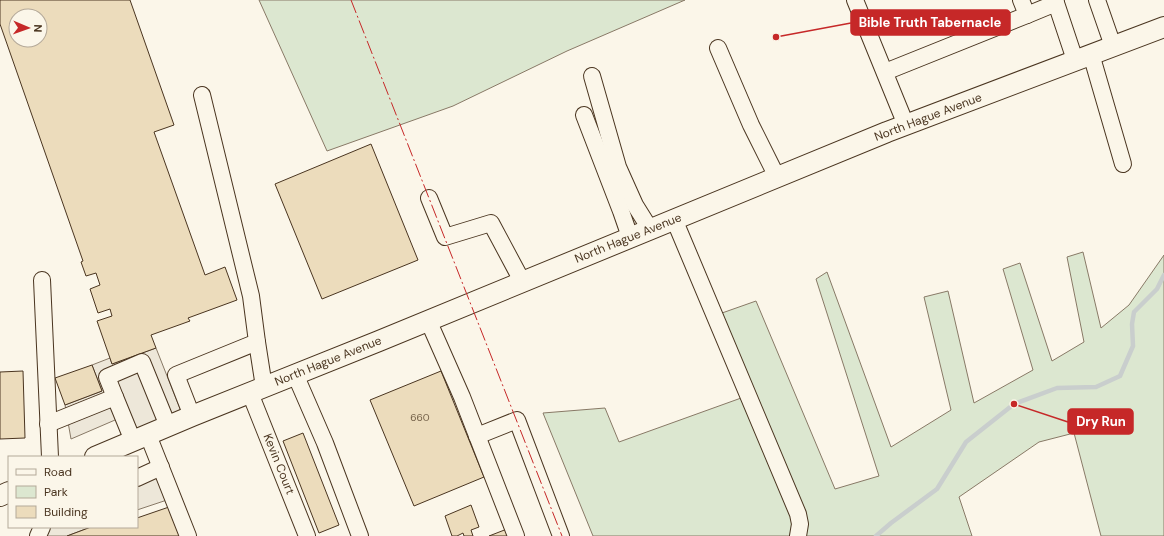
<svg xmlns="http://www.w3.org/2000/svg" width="1164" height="536" viewBox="0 0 1164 536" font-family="'DM Sans',sans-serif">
  <rect width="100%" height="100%" fill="#fbf6e9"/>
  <g fill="#dce7d0" stroke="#887966">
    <path d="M259 0H685L567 51 453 106 327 151Z"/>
    <path d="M1083 252 1101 328 1129 305 1164 255V536H1101L1074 433 1039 442 959 497 972 536H593L543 413 605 408 619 442 755 393 722 313 756 301 835 489 879 476 816 279 827 272 891 447 951 410 924 297 948 291 974 403 1033 370 1003 269 1020 263 1052 361 1084 342 1067 257Z"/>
  </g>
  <g fill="#ede7d9" stroke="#887966">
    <path d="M156 348 184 419 133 441 122 417 71 439 65 405 102 391 92 365 110 358 112 364Z"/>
    <path d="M161 467 173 498 137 510V478Z"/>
    <path d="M42 527H91L67 536H38Z"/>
  </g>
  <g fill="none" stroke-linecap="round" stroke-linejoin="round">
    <path stroke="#c9cecd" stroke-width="4.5" d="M876 536 891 523 937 489 966 442 1014 404 1057 388 1096 387 1120 376 1133 346 1132 324 1134 312 1157 289 1164 275"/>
  </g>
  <g fill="#ecdcbc" stroke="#4a3520" fill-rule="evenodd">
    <path d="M0 0H130L174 125 154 132 205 275 225 267 237 300 188 318 190 321 151 335 156 348 112 364 97 321 112 316 110 309 98 313 90 289 100 285 96 273 86 276 81 262 83 261 0 24ZM16 16H40V40H16Z"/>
    <path d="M371 144 418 260 322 299 275 184Z"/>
    <path d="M92 365 102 391 65 405 55 378Z"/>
    <path d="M23 371 25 438 0 439V372Z"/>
    <path d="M441 371 484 477 414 506 370 400Z"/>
    <path d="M303 433 339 525 319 533 283 441Z"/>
    <path d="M471 505 479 527 471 530 473 536H464L463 533 457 536H452L445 516Z"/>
    <path d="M169 507 180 536H67L91 527H137V518Z"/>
    <path d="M507 529 510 536H489Z"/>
  </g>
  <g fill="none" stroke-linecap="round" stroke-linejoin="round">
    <g stroke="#4a3520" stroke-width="18">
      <g id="minor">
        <path d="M855 0 906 125"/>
        <path d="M1055 0 1075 60"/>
        <path d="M1097 0 1113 46"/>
        <path d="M1027 15 1056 3"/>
        <path d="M718 48 751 125 777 177"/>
        <path d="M1091 54 1123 164"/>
        <path d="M885 72 1027 15 1021 0"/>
        <path d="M592 76 618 167 635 205 650 229"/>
        <path d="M584 115 621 211 630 237"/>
        <path d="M429 198 445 237 491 223 522 281"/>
        <path d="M674 219 798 514 800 524 798 536"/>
        <path d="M42 280 50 457"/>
        <path d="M428 320 462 397 516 536"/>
        <path d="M257 342 264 387"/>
        <path d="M295 374 325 443 360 536"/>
        <path d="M250 393 307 536"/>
        <path d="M115 397 133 441"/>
        <path d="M192 416 176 375 257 342 251 296 202 95"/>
        <path d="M48 424 115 397 107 377 142 362 168 426"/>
        <path d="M148 435 188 536"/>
        <path d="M477 436 517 420 561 536"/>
        <path d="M137 478 161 467"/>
        <path d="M38 536 42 527"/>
      </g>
    </g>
    <g stroke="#4a3520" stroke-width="22">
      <g id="major">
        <path d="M95 457 192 416 379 341 887 132 1164 27"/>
        <path d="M0 496 9 492"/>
      </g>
    </g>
    <use href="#minor" stroke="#fbf6e9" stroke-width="16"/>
    <use href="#major" stroke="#fbf6e9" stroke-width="20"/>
    <path stroke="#c62828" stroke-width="1" stroke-dasharray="14 3 2 3" stroke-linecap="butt" d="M351 0 562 536"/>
  </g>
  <g text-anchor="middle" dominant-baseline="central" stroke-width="3" stroke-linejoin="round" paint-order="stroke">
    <g font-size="10" fill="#725f47">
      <text x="420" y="417">660</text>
    </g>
    <g font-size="12" fill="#4a3520" stroke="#fbf6e9">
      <text transform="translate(928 117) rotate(-21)">North Hague Avenue</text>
      <text transform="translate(628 238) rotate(-22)">North Hague Avenue</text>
      <text transform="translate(328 361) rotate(-22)">North Hague Avenue</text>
      <text transform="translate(279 464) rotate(68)">Kevin Court</text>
    </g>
  </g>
  <path fill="none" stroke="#c62828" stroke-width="1.5" d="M776 37L851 23M1014 404L1068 422"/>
  <g fill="#c62828" stroke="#fbf6e9" stroke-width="1.5">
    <circle cx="776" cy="37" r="4"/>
    <circle cx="1014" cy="404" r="4"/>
  </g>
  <g fill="#c62828" stroke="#c62828" stroke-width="1.5">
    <rect x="851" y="10" width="159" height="25" rx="4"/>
    <rect x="1068" y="409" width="65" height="25" rx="4"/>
  </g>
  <g font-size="13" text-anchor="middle" font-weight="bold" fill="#fff">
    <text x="930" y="27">Bible Truth Tabernacle</text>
    <text x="1101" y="426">Dry Run</text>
  </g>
  <rect x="8" y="456" width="130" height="72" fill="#fbf6e9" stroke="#b4a999"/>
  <rect x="16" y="469" width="20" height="6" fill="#fbf6e9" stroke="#b4a999"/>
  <text x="44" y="476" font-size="12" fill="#4a3520">Road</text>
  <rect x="16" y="486" width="20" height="12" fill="#dce7d0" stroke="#b4a999"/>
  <text x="44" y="496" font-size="12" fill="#4a3520">Park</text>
  <rect x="16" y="506" width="20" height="12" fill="#ecdcbc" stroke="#b4a999"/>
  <text x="44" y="516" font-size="12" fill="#4a3520">Building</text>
  <g transform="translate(28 28) rotate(92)"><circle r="19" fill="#fbf6e9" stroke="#b4a999"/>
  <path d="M0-3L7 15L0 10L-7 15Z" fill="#c62828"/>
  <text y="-6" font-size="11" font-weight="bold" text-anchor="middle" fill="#4a3520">N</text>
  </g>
</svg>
